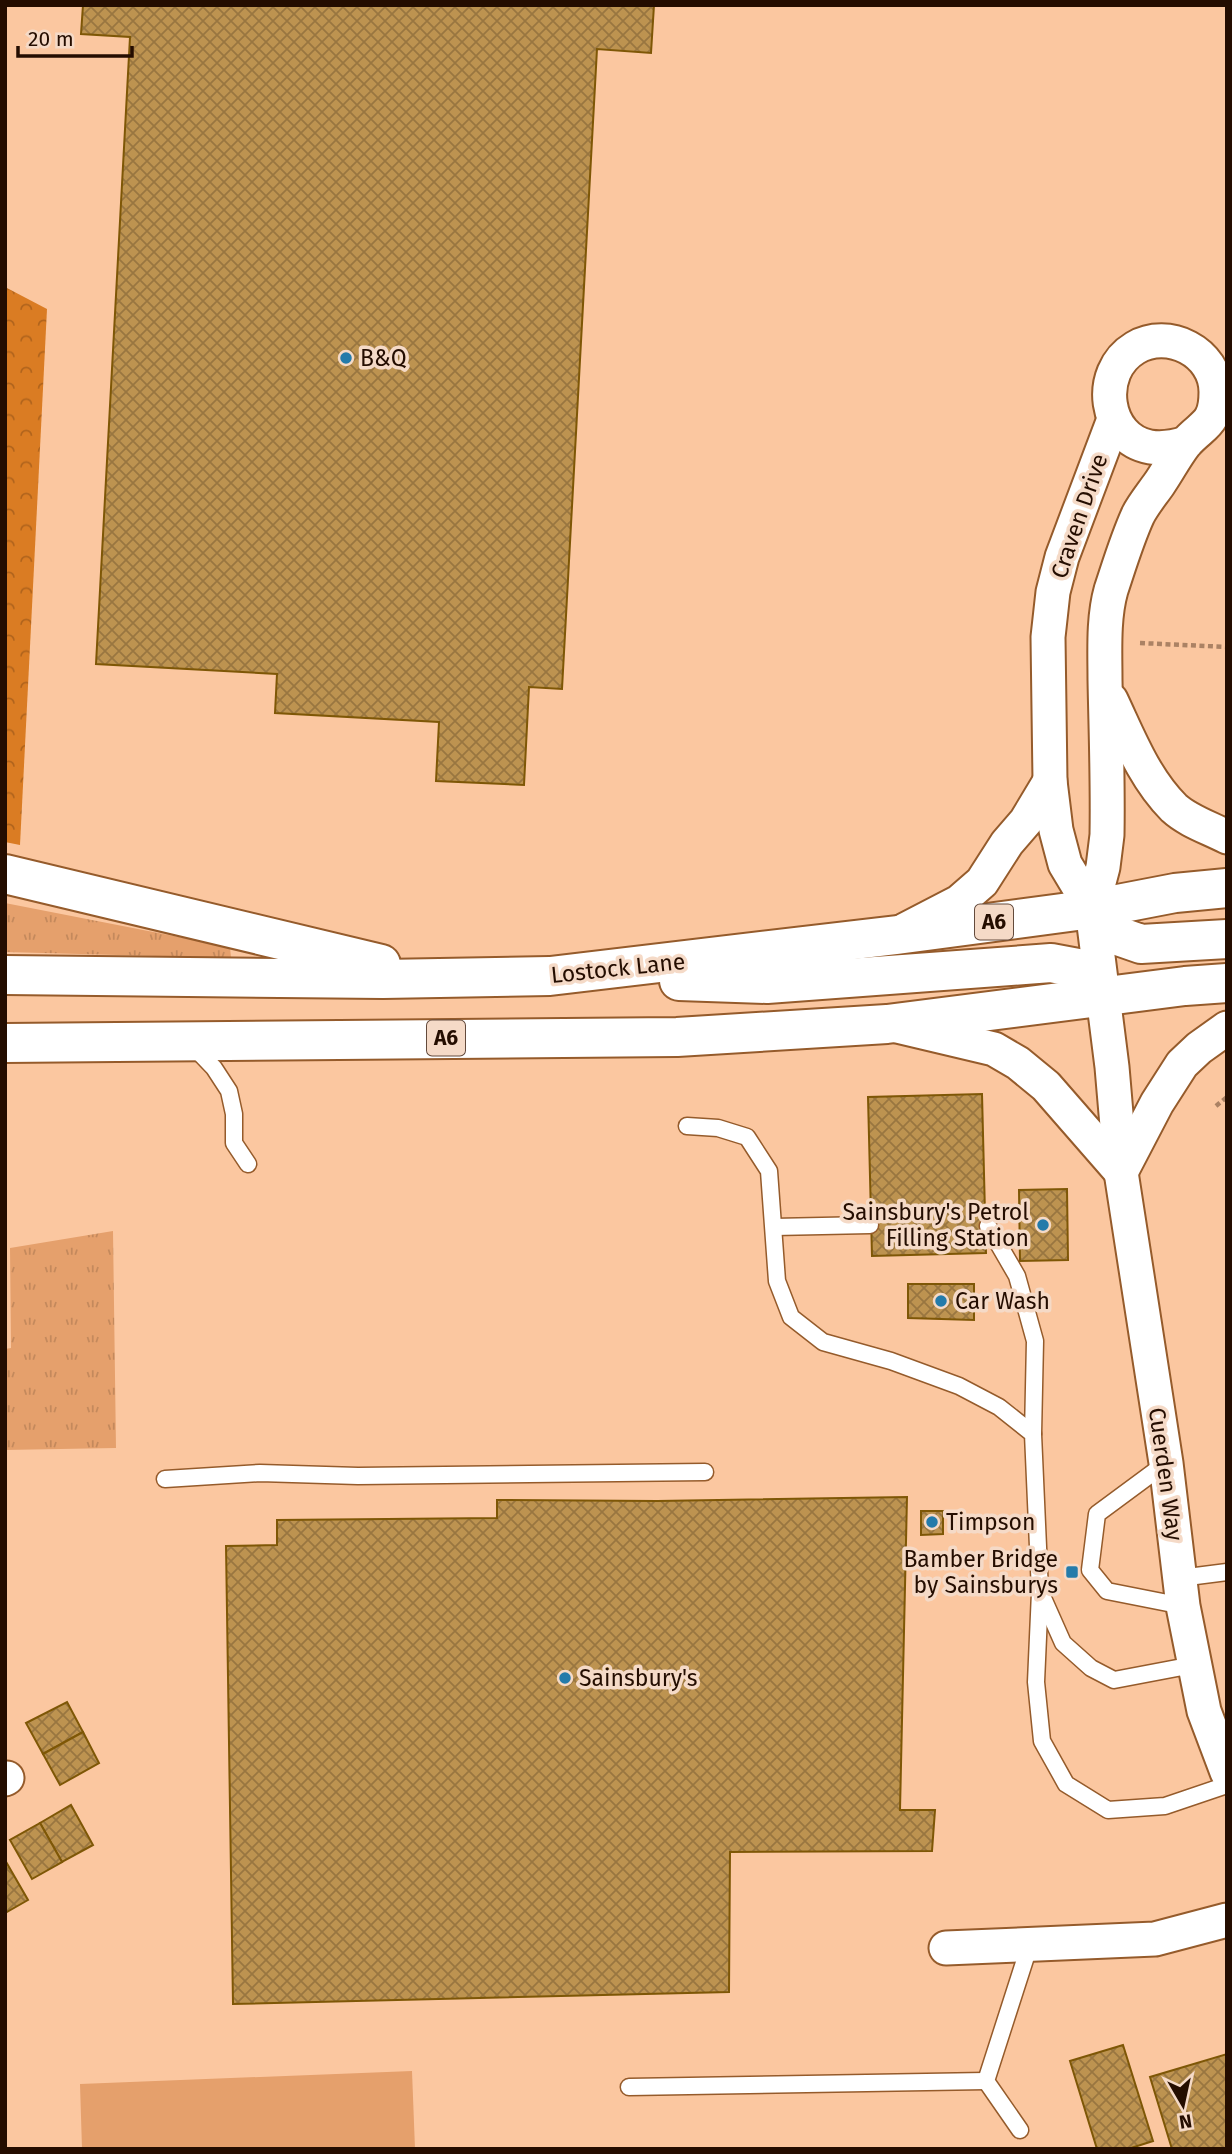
<svg xmlns="http://www.w3.org/2000/svg" width="1232" height="2154" viewBox="0 0 1232 2154" font-family="'Fira Sans',sans-serif">
  <defs>
    <pattern id="grass-tufts" width="24" height="20" patternUnits="userSpaceOnUse" patternTransform="scale(1.75)"><rect width="24" height="20" fill="#e5a06c"/><path d="M3 7l-1-3M5 7V3M7 7l1-3M15 17l-1-3M17 17v-4M19 17l1-3" fill="none" stroke="#c4895c"/></pattern>
    <pattern id="forest-crowns" width="20" height="18" patternUnits="userSpaceOnUse" patternTransform="scale(1.75)"><rect width="20" height="18" fill="#da7c23"/><path d="M2 6a3 3 0 1 1 6 0M12 15a3 3 0 1 1 6 0" fill="none" stroke="#b1641c"/></pattern>
    <pattern id="building-cross-hatch" width="8" height="8" patternUnits="userSpaceOnUse" patternTransform="scale(1.75)"><rect width="8" height="8" fill="#bd9350"/><path d="M0 0l8 8M0 8l8-8" fill="none" stroke="#997640"/></pattern>
  </defs>
  <rect width="100%" height="100%" fill="#fbc7a0"/>
  <g fill="url(#grass-tufts)">
    <path d="M5 903 230 947 231 958 5 952Z"/>
    <path d="M113 1231 116 1448 5 1450V1349L11 1348 10 1248Z"/>
  </g>
  <path fill="url(#forest-crowns)" d="M5 287 47 309 20 845 5 842Z"/>
  <path fill="#e5a06c" d="M412 2071 415 2149H82L80 2084Z"/>
  <g fill="url(#building-cross-hatch)" stroke="#7e5706" stroke-width="2">
    <path d="M83 5H654L651 53 597 49 562 689 529 687 524 785 436 781 439 722 275 713 277 674 96 664 130 37 81 34Z"/>
    <path d="M982 1094 986 1253 872 1256 868 1097Z"/>
    <path d="M1067 1189 1068 1260 1020 1261 1019 1190Z"/>
    <path d="M908 1284H974V1320L908 1318Z"/>
    <path d="M907 1497 900 1810H935L932 1851 730 1852 729 1992 233 2004 226 1546 277 1545V1520L497 1518V1500L657 1501Z"/>
    <path d="M921 1511H943V1534L921 1535Z"/>
    <path d="M67 1702 83 1732 43 1754 26 1723Z"/>
    <path d="M83 1732 99 1763 60 1785 43 1754Z"/>
    <path d="M71 1805 93 1845 62 1862 40 1823Z"/>
    <path d="M40 1823 62 1862 32 1879 10 1840Z"/>
    <path d="M5 1860 28 1900 5 1913Z"/>
    <path d="M1123 2045 1153 2141 1128 2149H1097L1070 2061Z"/>
    <path d="M1227 2054V2149H1172L1150 2077Z"/>
  </g>
  <g fill="none" stroke-linecap="round" stroke-linejoin="round">
    <g stroke="#955b2b" stroke-width="19">
      <g id="lane">
        <path d="M192 1045 214 1068 229 1091 234 1114V1143L248 1164"/>
        <path d="M687 1126 718 1128 747 1137 769 1171 777 1281 791 1317 823 1342 891 1361 959 1386 999 1407 1033 1434 1040 1592 1036 1682 1042 1741 1066 1784 1108 1810 1165 1806 1227 1785"/>
        <path d="M988 1226 1017 1276 1035 1341 1033 1434"/>
        <path d="M774 1227 870 1225"/>
        <path d="M1166 1463 1097 1514 1090 1570 1107 1591 1183 1606"/>
        <path d="M165 1479 260 1473 358 1476 705 1472"/>
        <path d="M1180 1578 1227 1572"/>
        <path d="M1043 1598 1063 1643 1091 1668 1114 1680 1193 1665"/>
        <path d="M629 2087 986 2081"/>
        <path d="M1020 2130 986 2081 1030 1944"/>
      </g>
    </g>
    <g stroke="#955b2b" stroke-width="37">
      <g id="street">
        <path d="M1186 443C1174 447 1163 449 1150 447 1104 439 1095 372 1135 348 1168 328 1216 352 1216 392 1216 426 1202 424 1185 444 1175 457 1168 471 1159 484 1152 494 1143 505 1138 515 1127 539 1119 566 1111 590 1103 618 1105 652 1105 680 1106 732 1108 783 1107 835L1103 867 1092 909 1112 1067 1121 1172 1166 1463 1183 1606 1204 1711 1227 1772"/>
        <path d="M1111 700C1129 738 1144 778 1174 808 1188 821 1210 828 1227 837"/>
        <path d="M1092 909 1065 864 1056 830 1050 781 1048 637 1053 592 1062 557 1114 419"/>
        <path d="M905 930 959 902 982 882 1007 843 1026 821 1050 781"/>
        <path d="M897 1026 994 1049 1018 1063 1046 1086 1121 1172"/>
        <path d="M1121 1172 1157 1103 1182 1064 1199 1048 1227 1028"/>
        <path d="M5 1779 7 1778"/>
        <path d="M946 1948 1155 1939 1227 1920"/>
      </g>
    </g>
    <g stroke="#955b2b" stroke-width="42">
      <g id="highway">
        <path d="M5 874 381 964"/>
        <path d="M1092 909 1118 936 1141 944 1227 939"/>
        <path d="M5 975 383 979 550 976 897 935 1092 909 1175 893 1227 888"/>
        <path d="M679 981 767 984 1051 963 1083 969 1103 996"/>
        <path d="M5 1043 677 1037 887 1024 1185 986 1227 983"/>
      </g>
    </g>
    <g stroke="#ab8264" stroke-width="4.5" stroke-dasharray="5 3.5" stroke-linecap="butt">
      <path d="M1140 643 1227 647"/>
      <path d="M1216 1106 1227 1097"/>
    </g>
    <use href="#lane" stroke="#fff" stroke-width="16"/>
    <use href="#street" stroke="#fff" stroke-width="33"/>
    <use href="#highway" stroke="#fff" stroke-width="38"/>
  </g>
  <g fill="#247baa" stroke="#f5dac7" stroke-width="2.5">
    <circle cx="346" cy="358" r="7"/>
    <circle cx="1043" cy="1225" r="7"/>
    <circle cx="941" cy="1301" r="7"/>
    <circle cx="932" cy="1522" r="7"/>
    <rect x="1065" y="1565" width="14" height="14" rx="3.5"/>
    <circle cx="565" cy="1678" r="7"/>
  </g>
  <g text-anchor="middle" dominant-baseline="central" stroke-width="7" stroke-linejoin="round" paint-order="stroke">
    <g fill="#f5dac7" stroke="#634a3c" stroke-width="2">
      <rect x="975" y="904.5" width="38" height="35" rx="5"/>
      <rect x="427" y="1020.5" width="38" height="35" rx="5"/>
    </g>
    <g font-size="21" font-weight="bold" fill="#240d00">
      <text x="994" y="922">A6</text>
      <text x="446" y="1038">A6</text>
    </g>
    <g font-size="23" fill="#240d00" stroke="#f5dac7" text-anchor="start">
      <text x="360" y="358">B&amp;Q</text>
      <text x="1029" y="1212" text-anchor="end">Sainsbury's Petrol<tspan x="1029" dy="26">Filling Station</tspan></text>
      <text x="955" y="1301">Car Wash</text>
      <text x="946" y="1522">Timpson</text>
      <text x="1058" y="1559" text-anchor="end">Bamber Bridge<tspan x="1058" dy="26">by Sainsburys</tspan></text>
      <text x="579" y="1678">Sainsbury's</text>
    </g>
    <g font-size="23" fill="#240d00" stroke="#f5dac7">
      <text transform="translate(1079 516) rotate(-71)">Craven Drive</text>
      <text transform="translate(618 968) rotate(-6)">Lostock Lane</text>
      <text transform="translate(1166 1474) rotate(82)">Cuerden Way</text>
    </g>
  </g>
  <rect width="1232" height="2154" fill="none" stroke="#240d00" stroke-width="14"/>
  <g transform="translate(1183 2105) rotate(171)" stroke="#f5dac7" stroke-width="5" paint-order="stroke">
  <path d="M0-5L12 26L0 18L-12 26Z" fill="#240d00"/>
  <text y="-10" font-size="19" font-weight="bold" text-anchor="middle" fill="#240d00">N</text>
  </g>
  <path d="M18 46v10h114v-10" fill="none" stroke="#240d00" stroke-width="3.5"/>
  <text x="28" y="46" font-size="21" fill="#240d00" stroke="#f5dac7" stroke-width="5" paint-order="stroke">20 m</text>
</svg>
